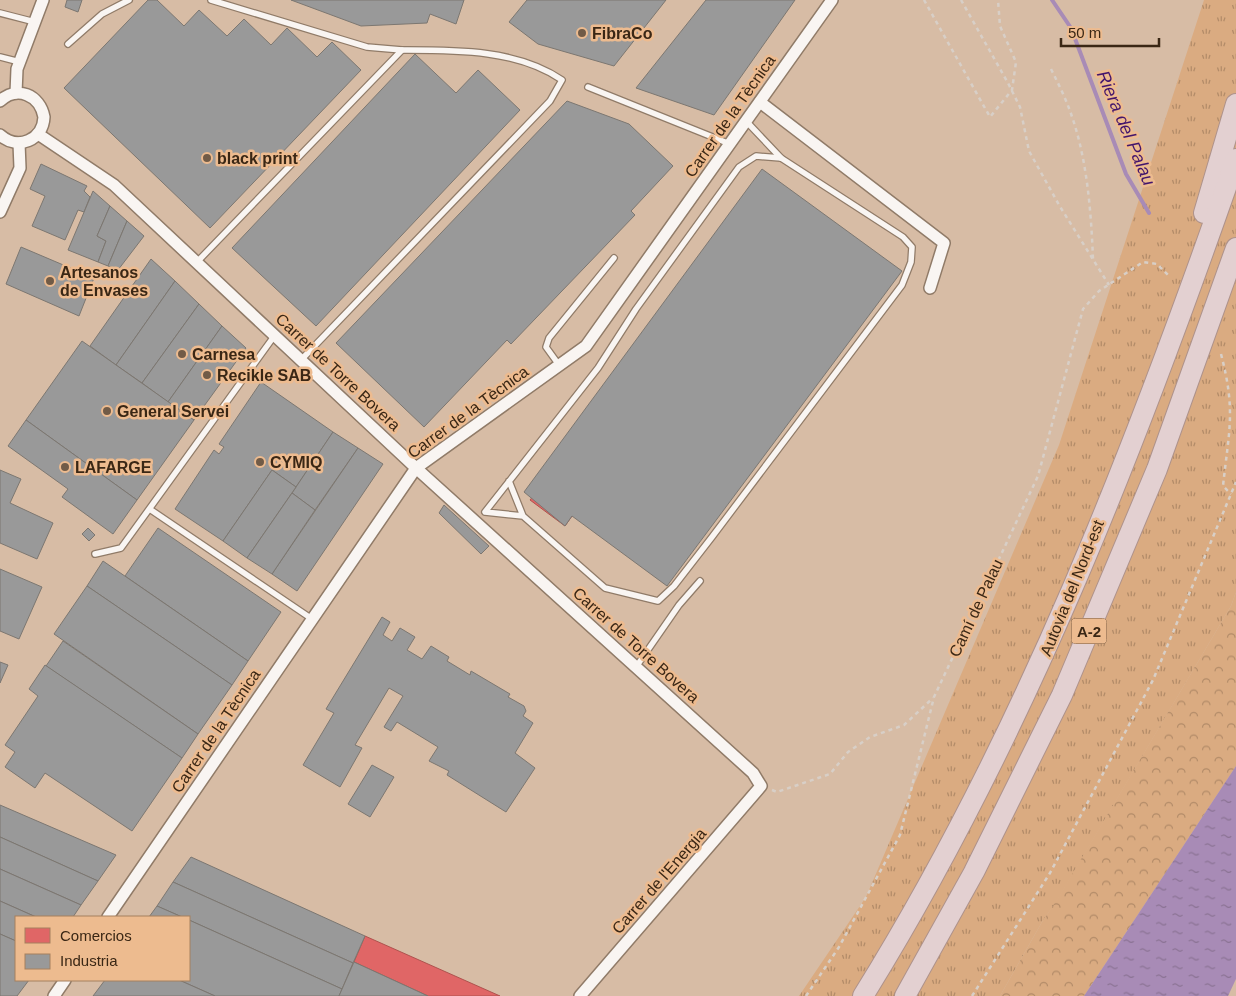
<svg xmlns="http://www.w3.org/2000/svg" width="1236" height="996" viewBox="0 0 1236 996" font-family="Helvetica,sans-serif">
  <defs>
    <pattern id="grass-tufts" width="24" height="20" patternUnits="userSpaceOnUse" patternTransform="scale(1.25)"><rect width="24" height="20" fill="#daab81"/><path d="M3 7l-1-3M5 7V3M7 7l1-3M15 17l-1-3M17 17v-4M19 17l1-3" fill="none" stroke="#b28b68"/></pattern>
    <pattern id="forest-crowns" width="20" height="18" patternUnits="userSpaceOnUse" patternTransform="scale(1.25)"><rect width="20" height="18" fill="#daab81"/><path d="M2 6a3 3 0 1 1 6 0M12 15a3 3 0 1 1 6 0" fill="none" stroke="#b28b68"/></pattern>
    <pattern id="water-ripples" width="26" height="14" patternUnits="userSpaceOnUse" patternTransform="scale(1.25)"><rect width="26" height="14" fill="#a88bb6"/><path d="M2 4q2-2 4 0t4 0M15 11q2-2 4 0t4 0" fill="none" stroke="#8a7293"/></pattern>
  </defs>
  <rect width="100%" height="100%" fill="#d7bca5"/>
  <path fill="url(#grass-tufts)" d="M1204 0H1236V592L1231 606 1058 899 1042 922 1000 996H799L866 897 1059 445Z"/>
  <path fill="url(#forest-crowns)" d="M1236 592V766L1084 996H1000L1042 922 1058 898 1231 606Z"/>
  <path fill="url(#water-ripples)" d="M1236 766V979L1228 996H1084Z"/>
  <g fill="#e06666" stroke="#ae534e">
    <path d="M538 490 572 516 565 526 530 500Z"/>
    <path d="M365 936 500 996H428L354 962Z"/>
  </g>
  <g fill="#999" stroke="#7c7771">
    <path d="M67 0H82L78 12 65 7Z"/>
    <path d="M148 0H157L184 26 199 10 227 36 244 19 271 45 287 28 317 57 332 42 361 70 210 228 64 88Z"/>
    <path d="M291 0H464L456 24 430 14 427 23 361 26Z"/>
    <path d="M527 0H666L614 66 538 44 509 22Z"/>
    <path d="M706 0H795L714 115 636 88Z"/>
    <path d="M415 54 456 93 478 70 520 110 316 326 232 248Z"/>
    <path d="M567 101 629 124 673 166 631 211 635 215 511 344 507 340 424 427 336 343Z"/>
    <path d="M41 164 87 186 84 191 90 197 84 212 78 210 65 240 32 226 45 196 30 189Z"/>
    <path d="M762 169 902 271 667 586 572 516 565 526 524 492Z"/>
    <path d="M93 191 110 206 97 236 106 241 98 262 68 250Z"/>
    <path d="M110 206 127 221 108 266 98 262 106 241 97 236Z"/>
    <path d="M127 221 144 236 118 270 108 266Z"/>
    <path d="M21 247 94 278 79 316 6 284Z"/>
    <path d="M151 259 175 281 116 365 90 346Z"/>
    <path d="M175 281 199 304 142 383 116 365Z"/>
    <path d="M199 304 222 326 168 402 142 383Z"/>
    <path d="M222 326 246 348 194 420 168 402Z"/>
    <path d="M82 341 194 420 137 500 26 420Z"/>
    <path d="M261 382 333 432 296 487 272 470 223 541 175 509 214 450 219 454 224 447 219 444Z"/>
    <path d="M26 420 137 500 113 534 62 497 68 489 8 446Z"/>
    <path d="M333 432 358 448 315 510 292 493Z"/>
    <path d="M358 448 383 464 297 591 272 574Z"/>
    <path d="M0 470 21 479 10 503 53 523 37 559 0 543Z"/>
    <path d="M272 470 296 487 247 558 223 541Z"/>
    <path d="M292 493 315 510 272 574 247 558Z"/>
    <path d="M444 505 489 546 481 554 439 513Z"/>
    <path d="M88 528 95 535 89 541 82 534Z"/>
    <path d="M158 528 281 612 248 661 125 576Z"/>
    <path d="M103 561 248 661 232 685 87 586Z"/>
    <path d="M0 569 42 587 19 639 0 631Z"/>
    <path d="M87 586 232 685 198 734 54 634Z"/>
    <path d="M382 617 390 622 383 635 392 641 400 628 415 637 407 650 422 659 431 646 449 657 447 661 470 675 471 671 510 694 508 697 524 706 526 711 523 716 533 723 515 753 535 768 506 812 447 775 449 771 429 761 438 747 397 722 391 731 384 727 403 696 389 688 355 745 362 748 340 787 303 765 334 713 326 709Z"/>
    <path d="M63 641 198 734 182 758 46 666Z"/>
    <path d="M0 662 8 665 0 683Z"/>
    <path d="M45 665 182 758 132 831 45 773 35 788 5 767 15 752 5 745 38 696 29 689Z"/>
    <path d="M372 765 394 777 370 817 348 804Z"/>
    <path d="M0 805 116 855 98 881 0 837Z"/>
    <path d="M0 837 98 881 81 905 0 869Z"/>
    <path d="M191 857 365 936 353 963 173 882Z"/>
    <path d="M0 869 81 905 73 917H36L0 901Z"/>
    <path d="M173 882 353 963 342 989 189 920V917H182L157 906Z"/>
    <path d="M0 901 36 917H16V941L0 934Z"/>
    <path d="M157 906 182 917H149Z"/>
    <path d="M189 920 342 989 339 996H215L179 980H189Z"/>
    <path d="M0 934 16 941V980H29L17 996H0Z"/>
    <path d="M354 962 428 996H339Z"/>
    <path d="M105 980H179L215 996H93Z"/>
  </g>
  <g fill="none" stroke-linecap="round" stroke-linejoin="round">
    <path stroke="#a88bb6" stroke-width="4" d="M1052 0 1071 28 1126 174 1149 213"/>
    <g stroke="#907b68" stroke-width="8">
      <g id="lane">
        <path d="M211 0 367 47 402 50"/>
        <path d="M0 13 35 22"/>
        <path d="M68 44 102 14 129 0"/>
        <path d="M0 57 20 62"/>
        <path d="M588 87 730 144"/>
        <path d="M746 121 781 158"/>
        <path d="M197 262 402 50C454 50 517 49 562 80L550 101 301 360"/>
        <path d="M559 365 546 347 549 338 614 258"/>
        <path d="M509 481 523 516 605 588 658 601 674 586 712 537 902 285 911 262 912 247 903 237 781 158 756 156 739 167 636 309 598 368 485 512 523 516"/>
        <path d="M151 510 312 619"/>
        <path d="M95 554 121 548 275 335"/>
        <path d="M636 667 679 605 700 581"/>
      </g>
    </g>
    <g stroke="#907b68" stroke-width="14">
      <g id="street">
        <path d="M16 93 17 69 43 0"/>
        <path d="M0 101C17 85 40 95 44 117 43 140 18 151 0 135"/>
        <path d="M760 102 944 243 930 288"/>
        <path d="M38 134 114 185 416 468 753 773 761 786 580 996"/>
        <path d="M0 212 20 168 19 143"/>
        <path d="M108 917 416 468 586 346 832 0"/>
        <path d="M54 996 65 980"/>
      </g>
    </g>
    <g stroke="#ae928b" stroke-width="22">
      <g id="highway">
        <path d="M1204 213 1236 104"/>
        <path d="M863 996C1024 737 1136 447 1236 159"/>
        <path d="M905 996 974 872 1062 695 1157 469 1236 248"/>
      </g>
    </g>
    <g stroke="#d8cfc7" stroke-width="2.5" stroke-dasharray="4 4" stroke-linecap="butt">
      <path d="M924 0 990 117 1012 90 1016 62 1000 26 998 0"/>
      <path d="M961 0 1008 83 1020 107 1029 151 1059 205 1109 285"/>
      <path d="M1051 69C1058 83 1065 97 1070 111 1087 157 1091 210 1093 259"/>
      <path d="M1221 354C1236 411 1229 430 1223 486L1231 494"/>
      <path d="M772 790 777 792 830 774 848 752 870 737 904 725 933 698"/>
      <path d="M806 996 839 947 900 835 934 697 1038 476 1083 309 1099 291 1143 262 1157 264 1169 276"/>
      <path d="M972 996 1050 873 1153 680 1236 482"/>
    </g>
    <use href="#lane" stroke="#f9f5f2" stroke-width="5.5"/>
    <use href="#street" stroke="#f9f5f2" stroke-width="11"/>
    <use href="#highway" stroke="#e3d0d1" stroke-width="20"/>
  </g>
  <g fill="#715b47" stroke="#edbb8f" stroke-width="2">
    <circle cx="582" cy="33" r="5"/>
    <circle cx="207" cy="158" r="5"/>
    <circle cx="50" cy="281" r="5"/>
    <circle cx="182" cy="354" r="5"/>
    <circle cx="207" cy="375" r="5"/>
    <circle cx="107" cy="411" r="5"/>
    <circle cx="260" cy="462" r="5"/>
    <circle cx="65" cy="467" r="5"/>
  </g>
  <g text-anchor="middle" dominant-baseline="central" stroke-width="5" stroke-linejoin="round" paint-order="stroke">
    <rect fill="#edbb8f" stroke="#70533a" stroke-width="1" x="1071.5" y="618.5" width="35" height="25" rx="4"/>
    <g font-size="15" font-weight="bold" fill="#3a2715">
      <text x="1089" y="631">A-2</text>
    </g>
    <g font-size="16" font-weight="bold" fill="#3a2715" stroke="#edbb8f" text-anchor="start">
      <text x="592" y="33">FibraCo</text>
      <text x="217" y="158">black print</text>
      <text x="60" y="272">Artesanos<tspan x="60" dy="18">de Envases</tspan></text>
      <text x="192" y="354">Carnesa</text>
      <text x="217" y="375">Recikle SAB</text>
      <text x="117" y="411">General Servei</text>
      <text x="270" y="462">CYMIQ</text>
      <text x="75" y="467">LAFARGE</text>
    </g>
    <g font-size="16" fill="#3a2715" stroke="#edbb8f">
      <text transform="translate(730 116) rotate(-55)">Carrer de la Tècnica</text>
      <text transform="translate(338 372) rotate(43)">Carrer de Torre Bovera</text>
      <text transform="translate(468 412) rotate(-36)">Carrer de la Tècnica</text>
      <text transform="translate(1072 588) rotate(-68)">Autovia del Nord-est</text>
      <text transform="translate(976 608) rotate(-65)">Camí de Palau</text>
      <text transform="translate(636 645) rotate(42)">Carrer de Torre Bovera</text>
      <text transform="translate(216 731) rotate(-56)">Carrer de la Tècnica</text>
      <text transform="translate(659 881) rotate(-49)">Carrer de l'Energia</text>
    </g>
    <g font-size="18" font-style="italic" fill="#43156c" stroke="#edbb8f">
      <text transform="translate(1126 128) rotate(67)">Riera del Palau</text>
    </g>
  </g>
  <rect x="15" y="916" width="175" height="65" fill="#edbb8f" stroke="#a5805e"/>
  <rect x="25" y="928" width="25" height="15" fill="#e06666" stroke="#a5805e"/>
  <text x="60" y="941" font-size="15" fill="#3a2715">Comercios</text>
  <rect x="25" y="954" width="25" height="15" fill="#999999" stroke="#a5805e"/>
  <text x="60" y="966" font-size="15" fill="#3a2715">Industria</text>
  <path d="M1061 38v8h98v-8" fill="none" stroke="#3a2715" stroke-width="2.5"/>
  <text x="1068" y="38" font-size="15" fill="#3a2715" stroke="#edbb8f" stroke-width="4" paint-order="stroke">50 m</text>
</svg>
